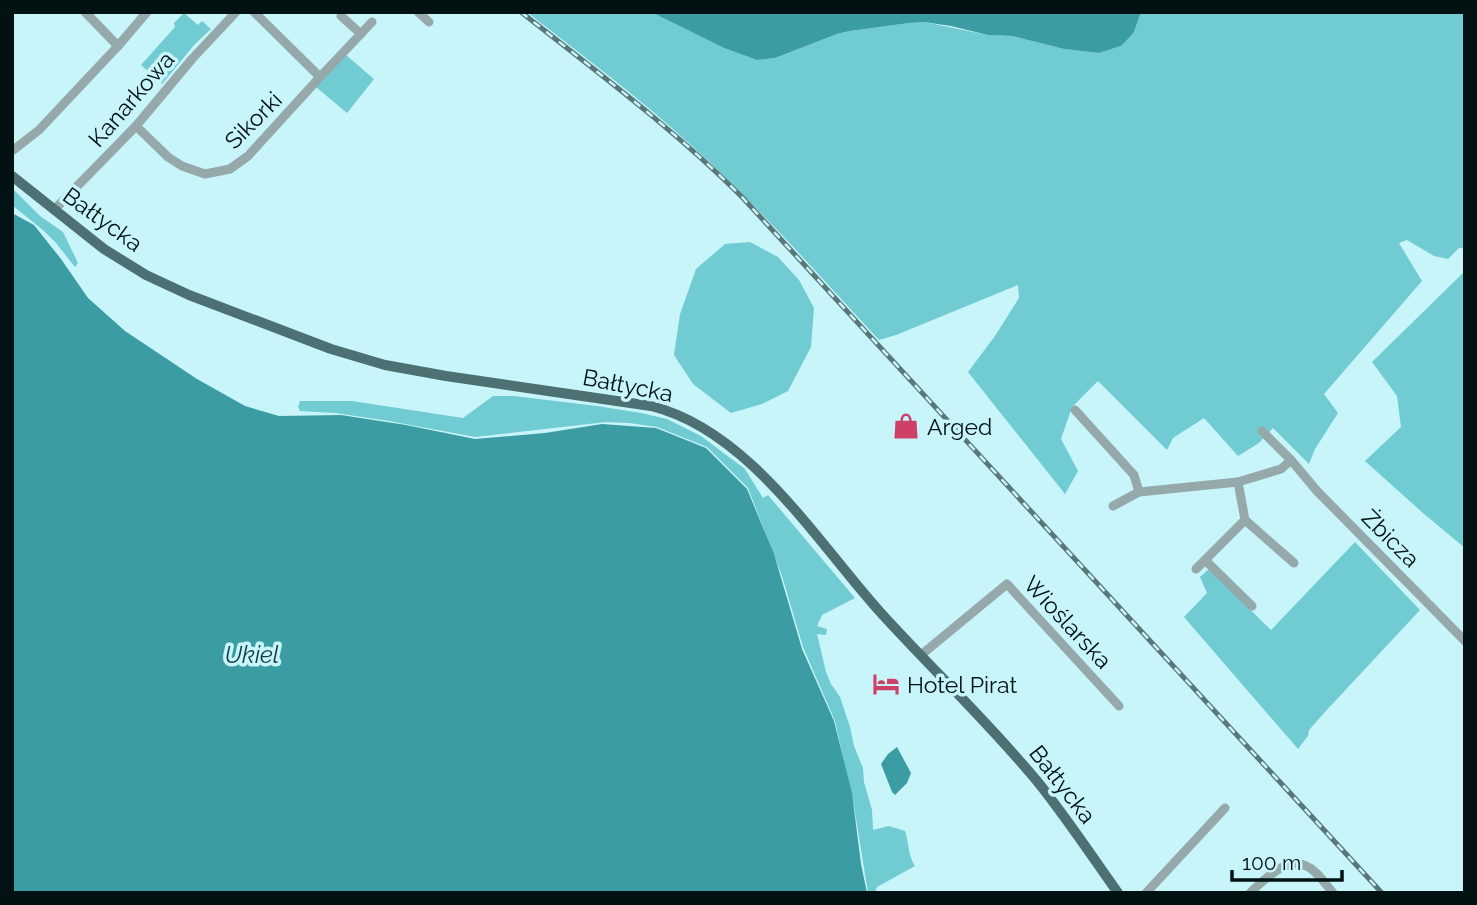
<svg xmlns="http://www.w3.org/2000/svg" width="1477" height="905" viewBox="0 0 1477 905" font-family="Raleway,sans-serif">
  <rect width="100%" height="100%" fill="#c7f5f9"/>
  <g fill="#71cbd2">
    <path d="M527 12H651L724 48 757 60 775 58 837 34 850 31 909 23 924 22 988 35 1012 36 1064 49 1099 53 1121 46 1128 39 1134 32 1141 12H1465V248H1459L1448 259 1434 256 1407 240 1399 243 1422 281 1324 394 1338 413 1315 449 1309 464 1273 428 1259 443 1238 456 1204 418 1173 438 1167 450 1098 381 1072 407 1061 439 1078 471 1065 494 968 372 995 336 1019 298 1018 285 896 335 879 340C818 274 759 207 693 147 641 99 583 56 527 12Z"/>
    <path d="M184 13 198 25 202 21 211 29 195 44 162 84 141 65 175 27 174 23Z"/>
    <path d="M346 55 374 79 347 113 316 87Z"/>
    <path d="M12 188 40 216 63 232 78 263 75 267 56 243 44 231 12 205Z"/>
    <path d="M750 242 778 257 799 280 814 308 811 347 788 391 762 404 731 413 693 384 674 355 680 314 696 269 725 244Z"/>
    <path d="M1465 271V548L1423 513 1365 461 1401 427 1397 396 1372 362Z"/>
    <path d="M493 396H514L597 406 641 413 667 419 701 436 745 469 763 498 768 495 855 598 822 615 817 626 827 629 826 635 817 634 826 672 831 684 840 697 850 727 854 746 863 768 864 782 872 810 873 830 889 826 905 831C909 843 908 856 915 866L877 887 875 893H868L854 806 835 721 803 647 782 576 748 488 707 447 657 427 629 423 606 422 475 437 389 421 335 413 300 411 298 407 300 401H352L463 418Z"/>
    <path d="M1355 542 1420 610 1324 713 1309 730 1308 736 1298 749 1184 617 1207 593 1200 577 1209 569 1271 630Z"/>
  </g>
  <g fill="#3c9ca3">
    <path d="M651 12H1141L1134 32 1128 39 1121 46 1099 53 1064 49 1012 36 988 35 951 26 924 22 909 23 850 31 837 34 775 58 757 60 724 48Z"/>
    <path d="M12 213 34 225 61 259 88 298 125 331 197 379 245 406 279 416 341 415 406 425 475 439 545 433 602 424 656 428 706 448 747 489 774 554 802 649 834 721 852 793 861 864 867 893H12Z"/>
    <path d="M897 747 911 773 907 783 895 795 892 792 881 764 888 754Z"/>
  </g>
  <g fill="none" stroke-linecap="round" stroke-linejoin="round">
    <g stroke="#95a8aa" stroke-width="9">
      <path d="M85 12 118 46"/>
      <path d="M418 12 429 22"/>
      <path d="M341 16 361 34"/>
      <path d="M320 77 372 22"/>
      <path d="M136 126 168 157 182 166 205 174 230 169 248 156 320 77 254 12"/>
      <path d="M12 151 39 130 118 46 147 12"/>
      <path d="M54 210 136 126 192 59 236 12"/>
      <path d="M1075 410 1134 475 1139 492"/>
      <path d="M1262 431 1291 460 1317 491 1465 641"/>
      <path d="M1113 506 1139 492 1238 482 1281 469 1291 460"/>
      <path d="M1245 520 1294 563"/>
      <path d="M1206 561 1252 606"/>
      <path d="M1196 569 1245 520 1238 482"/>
      <path d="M921 655 1007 584 1119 706"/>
      <path d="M1146 893 1225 808"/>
      <path d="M1250 893C1267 877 1292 850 1315 872 1322 878 1327 886 1333 893"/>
    </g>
    <path stroke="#4d7173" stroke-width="10" d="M12 176 104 249 146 275 189 295 331 349 385 365 446 376 651 406C749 430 817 542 881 613 932 669 988 722 1037 781 1066 817 1091 855 1118 893"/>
    <g stroke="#5a777a" stroke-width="5">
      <path id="rail" d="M521 12C597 72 674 129 742 197L1382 893"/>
    </g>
    <use href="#rail" stroke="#c7f5f9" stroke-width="2.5" stroke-dasharray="8" stroke-linecap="butt"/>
  </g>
  <defs>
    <g id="shop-bare" transform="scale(2.1)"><path d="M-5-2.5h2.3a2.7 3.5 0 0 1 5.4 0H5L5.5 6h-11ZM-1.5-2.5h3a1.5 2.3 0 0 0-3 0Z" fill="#ce4068" stroke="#c7f5f9" stroke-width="2.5" paint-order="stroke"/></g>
    <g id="hotel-bare" transform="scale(2.1)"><path d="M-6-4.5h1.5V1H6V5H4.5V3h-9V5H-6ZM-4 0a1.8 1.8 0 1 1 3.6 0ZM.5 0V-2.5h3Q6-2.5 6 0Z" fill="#ce4068" stroke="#c7f5f9" stroke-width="2.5" paint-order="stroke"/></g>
  </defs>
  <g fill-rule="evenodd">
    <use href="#shop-bare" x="906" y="426"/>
    <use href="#hotel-bare" x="886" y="684"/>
  </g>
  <g text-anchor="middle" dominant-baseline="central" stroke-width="7" stroke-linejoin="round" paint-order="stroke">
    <g font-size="23" fill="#021112" stroke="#c7f5f9">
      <text transform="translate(131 99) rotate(-49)">Kanarkowa</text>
      <text transform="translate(253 120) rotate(-45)">Sikorki</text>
      <text transform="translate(103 219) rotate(36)">Bałtycka</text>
      <text transform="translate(628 385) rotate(11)">Bałtycka</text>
      <text transform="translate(1391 538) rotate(45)">Żbicza</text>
      <text transform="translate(1068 622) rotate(47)">Wioślarska</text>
      <text transform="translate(1063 784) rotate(52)">Bałtycka</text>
    </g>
    <g font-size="23" fill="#021112" stroke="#c7f5f9" text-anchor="start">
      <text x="927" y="426">Arged</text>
      <text x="907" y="684">Hotel Pirat</text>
    </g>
    <g font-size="24" font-style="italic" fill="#103d40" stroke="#c7f5f9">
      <text x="252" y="654">Ukiel</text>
    </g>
  </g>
  <rect width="1477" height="905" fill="none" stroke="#021112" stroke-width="28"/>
  <path d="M1232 870v10h110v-10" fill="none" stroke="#021112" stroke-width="3.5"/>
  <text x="1242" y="870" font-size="21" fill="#021112" stroke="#c7f5f9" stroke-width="5" paint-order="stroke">100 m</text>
</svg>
